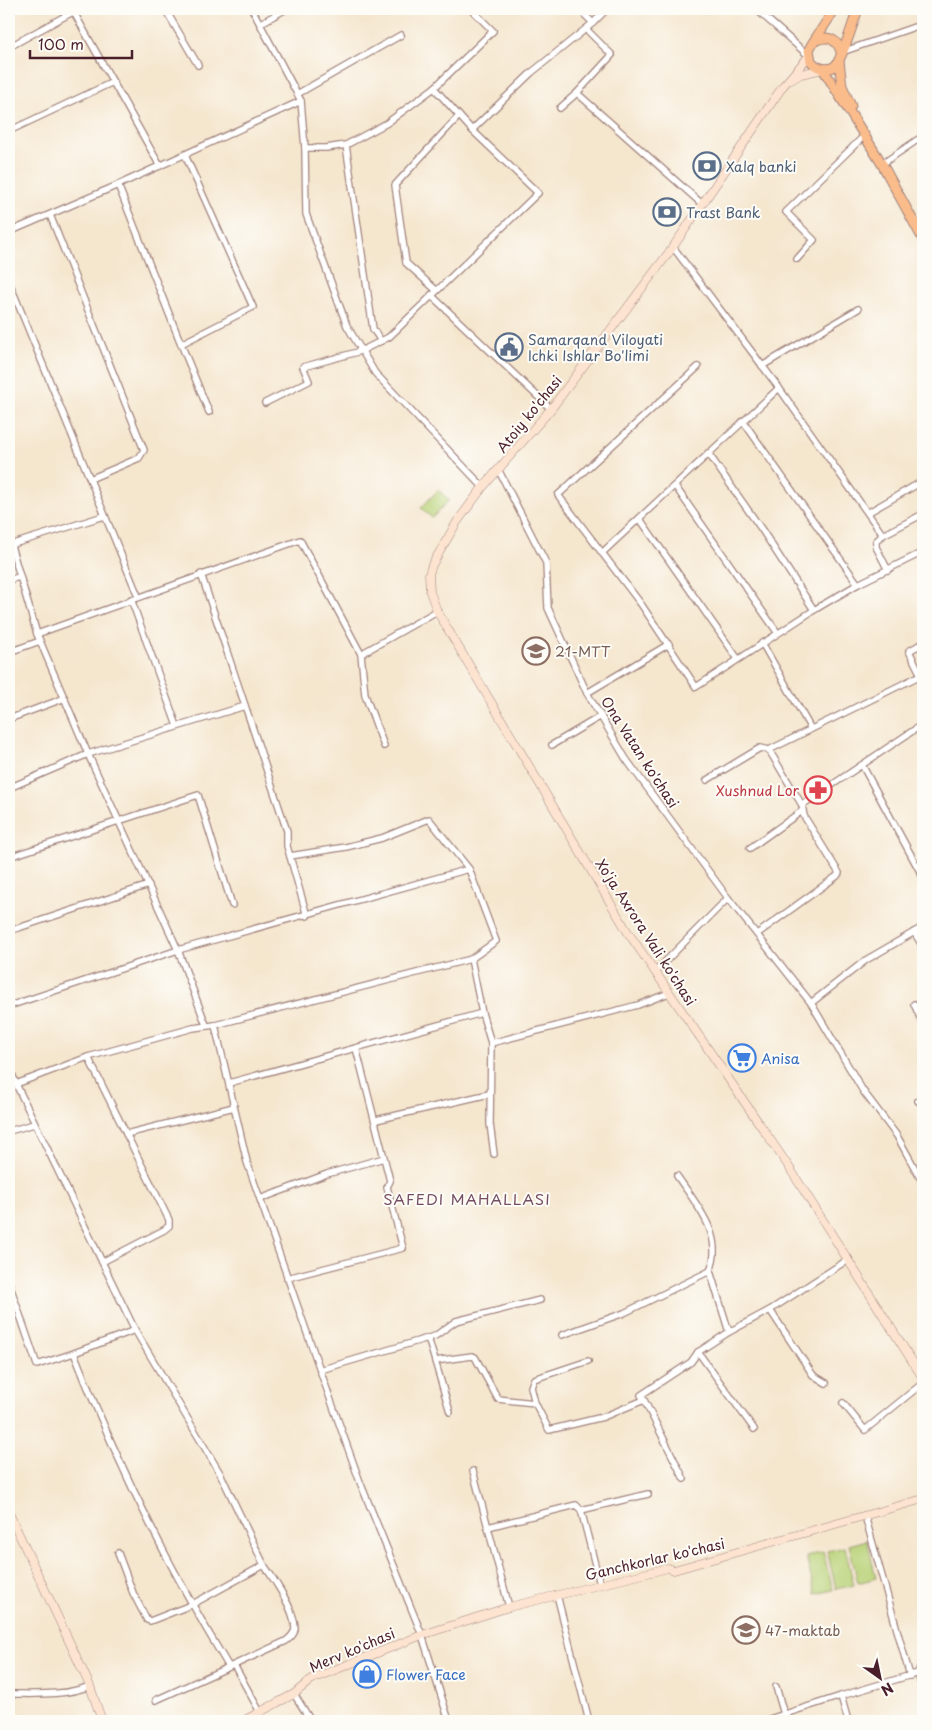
<svg xmlns="http://www.w3.org/2000/svg" width="932" height="1730" viewBox="0 0 932 1730" font-family="'Playpen Sans',sans-serif">
  <rect width="100%" height="100%" fill="#fdfcf7"/>
  <filter id="ink" filterUnits="userSpaceOnUse"><feTurbulence type="fractalNoise" baseFrequency=".02" numOctaves="2"/><feDisplacementMap in="SourceGraphic" scale="10" xChannelSelector="R" yChannelSelector="G"/><feConvolveMatrix kernelMatrix="1 2 1 2 8 2 1 2 1" color-interpolation-filters="sRGB"/></filter>
  <filter id="wash" filterUnits="userSpaceOnUse"><feTurbulence type="fractalNoise" baseFrequency=".0096" numOctaves="4" result="noise"/><feDisplacementMap in="SourceGraphic" scale="20" xChannelSelector="R" yChannelSelector="G"/><feGaussianBlur stdDeviation="1.12" result="paint"/><feColorMatrix in="noise" values="0 0 0 0 0 0 0 0 0 0 0 0 0 0 0 0 0 1.4 0 .05"/><feComposite in="paint" operator="in"/></filter>
  <g filter="url(#wash)">
    <rect width="100%" height="100%" fill="#f5e6ce"/>
    <g fill="#b8d176" stroke="#817850">
      <path d="M438 490 449 500 432 518 421 508Z"/>
      <path d="M867 1540 876 1578 858 1583 849 1545Z"/>
      <path d="M845 1547 854 1585 836 1589 827 1551Z"/>
      <path d="M823 1552 833 1590 815 1594 806 1556Z"/>
    </g>
  </g>
  <g filter="url(#ink)">
    <g fill="none" stroke-linecap="round" stroke-linejoin="round">
      <g stroke="#a0827c" stroke-width="8">
        <g id="street">
          <path d="M72 9 160 166"/>
          <path d="M165 9 198 65"/>
          <path d="M252 9 301 101 305 148 306 214 347 326 375 373 483 487"/>
          <path d="M579 9 593 23"/>
          <path d="M756 9 809 56"/>
          <path d="M261 23 286 9"/>
          <path d="M9 47 78 9"/>
          <path d="M842 52 923 24"/>
          <path d="M299 93 401 35"/>
          <path d="M577 93 612 55 586 29"/>
          <path d="M560 108 577 93 702 204"/>
          <path d="M472 130 531 73 593 23 607 9"/>
          <path d="M9 131 113 82"/>
          <path d="M346 145 387 123 434 88 493 31 471 9"/>
          <path d="M305 148H326L346 145 373 329 381 341"/>
          <path d="M882 164 923 136"/>
          <path d="M118 185 181 344 253 307 185 155"/>
          <path d="M50 215 144 450 139 458 90 479"/>
          <path d="M9 232 118 185 301 101"/>
          <path d="M673 247 779 388 883 535 923 514"/>
          <path d="M797 259 814 240 786 212 864 136"/>
          <path d="M9 282 138 596"/>
          <path d="M436 290 406 263 395 185 459 116"/>
          <path d="M431 295 551 409"/>
          <path d="M181 344 209 412"/>
          <path d="M762 366 858 309"/>
          <path d="M698 367 558 495 641 604 696 687 814 610 858 584 923 552"/>
          <path d="M265 403 309 381 303 367 361 351 389 337 538 193 472 130 434 88"/>
          <path d="M743 421 858 584"/>
          <path d="M708 453 762 530 814 610"/>
          <path d="M499 471 546 563 548 608 587 693 626 759 728 898 811 1003 863 1091 897 1136 923 1183"/>
          <path d="M675 486 777 632"/>
          <path d="M869 512 923 481"/>
          <path d="M640 519 738 659"/>
          <path d="M883 535 876 541V547L888 570"/>
          <path d="M9 539 37 634 88 754 178 950 206 1025"/>
          <path d="M10 545 104 516"/>
          <path d="M602 553 779 388"/>
          <path d="M201 574 287 831V846L307 916"/>
          <path d="M9 580 19 577"/>
          <path d="M131 599 177 726"/>
          <path d="M37 634 300 540 361 654 437 611"/>
          <path d="M762 643 811 729"/>
          <path d="M9 652 40 641"/>
          <path d="M361 654 365 695 384 746"/>
          <path d="M921 675 909 651 923 643"/>
          <path d="M587 693 669 644"/>
          <path d="M9 719 65 698"/>
          <path d="M552 745 601 716"/>
          <path d="M862 765 923 877"/>
          <path d="M707 780 760 748 769 750"/>
          <path d="M9 788 88 754 245 706"/>
          <path d="M802 805 769 750 923 674"/>
          <path d="M750 848 802 811"/>
          <path d="M290 856 346 847 382 838 429 819 469 869"/>
          <path d="M9 857 198 795 232 905"/>
          <path d="M9 931 149 885"/>
          <path d="M914 932 923 947"/>
          <path d="M757 934 837 876 839 873 804 816 802 805 923 724"/>
          <path d="M655 972 728 898"/>
          <path d="M811 1003 866 960 923 927"/>
          <path d="M914 1004 923 1023"/>
          <path d="M9 1006 178 950 469 869 496 941 471 959"/>
          <path d="M215 1025 471 959 482 1013"/>
          <path d="M491 1043 490 1124 494 1154"/>
          <path d="M88 1057 169 1220V1226L164 1230 102 1262"/>
          <path d="M9 1066 16 1084"/>
          <path d="M229 1083 482 1013 491 1043 638 1005 669 993"/>
          <path d="M918 1101 923 1099"/>
          <path d="M376 1120 489 1094"/>
          <path d="M9 1131 34 1124"/>
          <path d="M126 1134 234 1107"/>
          <path d="M677 1176C696 1204 725 1236 710 1271"/>
          <path d="M260 1199 327 1174 384 1158"/>
          <path d="M287 1278 403 1248 387 1187 390 1181 356 1048"/>
          <path d="M9 1283 37 1365 74 1353C117 1463 168 1567 229 1667L234 1665 260 1712"/>
          <path d="M770 1310 813 1375 826 1383"/>
          <path d="M729 1332 698 1352 754 1429"/>
          <path d="M562 1335 624 1313 710 1271 729 1332 770 1310 849 1259"/>
          <path d="M428 1338 435 1361 472 1356 475 1357 498 1399 535 1403 549 1430 603 1417 644 1400 684 1479"/>
          <path d="M74 1353 135 1330 16 1084 88 1057 193 1028 215 1025 247 1162 320 1370"/>
          <path d="M435 1361 450 1412"/>
          <path d="M644 1400 641 1395 691 1362 698 1352"/>
          <path d="M535 1403 531 1387 534 1379 588 1361"/>
          <path d="M843 1403 865 1430 923 1383"/>
          <path d="M473 1471 509 1607"/>
          <path d="M581 1510 648 1494"/>
          <path d="M865 1516 910 1676"/>
          <path d="M488 1527 576 1505 581 1510 600 1584"/>
          <path d="M118 1553 133 1593 147 1620 150 1621 191 1605 264 1565 221 1475 135 1330"/>
          <path d="M557 1595 589 1721"/>
          <path d="M234 1665 286 1641C290 1638 294 1635 295 1629 295 1610 275 1581 264 1565"/>
          <path d="M918 1673 923 1659"/>
          <path d="M776 1687 786 1721"/>
          <path d="M9 1694C36 1694 64 1696 90 1686"/>
          <path d="M294 1694 311 1721"/>
          <path d="M156 1700 229 1667"/>
          <path d="M449 1721 422 1635 360 1482 320 1370 435 1336 456 1321 540 1300"/>
          <path d="M763 1721 841 1696"/>
          <path d="M848 1721 841 1696 918 1673 923 1692"/>
        </g>
      </g>
      <g stroke="#a0827c" stroke-width="9">
        <g id="secondary">
          <path d="M809 56 783 86 673 247 551 409 483 487 457 522 432 565 429 574 430 592 437 611 627 931 787 1164 923 1378"/>
          <path d="M791 80 801 74 823 69"/>
          <path d="M9 1513 90 1686 102 1721"/>
          <path d="M243 1721 294 1694 312 1679 422 1635 509 1607 668 1568 674 1570 923 1499"/>
        </g>
      </g>
      <g stroke="#a0827c" stroke-width="11">
        <g id="primary">
          <path d="M835 9 812 44 809 50 811 61C818 70 834 73 839 60 847 44 852 26 858 9"/>
          <path d="M817 40C828 35 838 40 841 52"/>
          <path d="M839 61 842 86 851 106"/>
          <path d="M823 69 882 164 923 239"/>
        </g>
      </g>
      <use href="#street" stroke="#fff" stroke-width="5.5"/>
      <use href="#secondary" stroke="#fde4d1" stroke-width="8"/>
      <use href="#primary" stroke="#fabc8b" stroke-width="9"/>
    </g>
  </g>
  <defs>
    <g id="bank-ring" transform="scale(1.4375)"><circle r="9.5" fill="#fdfcf7" stroke="#5c6f8a" stroke-width="1.5"/><path d="M-6-4H6V4H-6ZM0-2.3a2.3 2.3 0 1 0 0 4.6a2.3 2.3 0 1 0 0-4.6Z" fill="#5c6f8a"/></g>
    <g id="civic-ring" transform="scale(1.4375)"><circle r="9.5" fill="#fdfcf7" stroke="#5c6f8a" stroke-width="1.5"/><path d="M-.6-6.5H3V-4.5H.6V-3L4-1V1h2V6H-6V1h2V-1L-.6-3ZM-1.2 2.5V6h2.4V2.5Z" fill="#5c6f8a"/></g>
    <g id="school-ring" transform="scale(1.4375)"><circle r="9.5" fill="#fdfcf7" stroke="#8d6e63" stroke-width="1.5"/><path d="M0-5L7-2L0 1L-7-2ZM-4 1L0 2.5L4 1V4Q0 6-4 4Z" fill="#8d6e63"/></g>
    <g id="pharmacy-ring" transform="scale(1.4375)"><circle r="9.5" fill="#fdfcf7" stroke="#e0444e" stroke-width="1.5"/><path d="M-2-6h4v4h4v4h-4v4h-4v-4h-4v-4h4Z" fill="#e0444e"/></g>
    <g id="supermarket-ring" transform="scale(1.4375)"><circle r="9.5" fill="#fdfcf7" stroke="#3f7fe0" stroke-width="1.5"/><path d="M-6-5.5h2.5l.6 2H6L4.5 2H-2.5L-4.4-4H-6ZM-1.5 3.2a1.3 1.3 0 1 0 .1 0ZM3 3.2a1.3 1.3 0 1 0 .1 0Z" fill="#3f7fe0"/></g>
    <g id="shop-ring" transform="scale(1.4375)"><circle r="9.5" fill="#fdfcf7" stroke="#3f7fe0" stroke-width="1.5"/><path d="M-5-2.5h2.3a2.7 3.5 0 0 1 5.4 0H5L5.5 6h-11ZM-1.5-2.5h3a1.5 2.3 0 0 0-3 0Z" fill="#3f7fe0"/></g>
  </defs>
  <g fill-rule="evenodd">
    <use href="#bank-ring" x="707" y="166"/>
    <use href="#bank-ring" x="667" y="212"/>
    <use href="#civic-ring" x="509" y="347"/>
    <use href="#school-ring" x="536" y="651"/>
    <use href="#pharmacy-ring" x="818" y="790"/>
    <use href="#supermarket-ring" x="742" y="1058"/>
    <use href="#school-ring" x="746" y="1630"/>
    <use href="#shop-ring" x="367" y="1674"/>
  </g>
  <g text-anchor="middle" dominant-baseline="central" stroke-width="4" stroke-linejoin="round" paint-order="stroke">
    <g font-size="14" fill="#4e5e75" stroke="#fdfcf7" text-anchor="start">
      <text x="726" y="166">Xalq banki</text>
      <text x="686" y="212">Trast Bank</text>
      <text x="528" y="339">Samarqand Viloyati<tspan x="528" dy="16">Ichki Ishlar Bo'limi</tspan></text>
    </g>
    <g font-size="14" fill="#4a1f2b" stroke="#fdfcf7">
      <text transform="translate(529 414) rotate(-51)">Atoiy ko'chasi</text>
      <text transform="translate(640 752) rotate(57)">Ona Vatan ko'chasi</text>
      <text transform="translate(646 932) rotate(57)">Xo'ja Axrora Vali ko'chasi</text>
      <text transform="translate(655 1559) rotate(-13)">Ganchkorlar ko'chasi</text>
      <text transform="translate(352 1650) rotate(-23)">Merv ko'chasi</text>
    </g>
    <g font-size="14" fill="#785e54" stroke="#fdfcf7" text-anchor="start">
      <text x="555" y="651">21-MTT</text>
      <text x="765" y="1630">47-maktab</text>
    </g>
    <g font-size="14" fill="#be3a42" stroke="#fdfcf7" text-anchor="end">
      <text x="799" y="790">Xushnud Lor</text>
    </g>
    <g font-size="14" fill="#366cbe" stroke="#fdfcf7" text-anchor="start">
      <text x="761" y="1058">Anisa</text>
      <text x="386" y="1674">Flower Face</text>
    </g>
    <g font-size="15" letter-spacing="1" fill="#764f63" stroke="#fdfcf7">
      <text x="467" y="1198">SAFEDI MAHALLASI</text>
    </g>
  </g>
  <rect width="932" height="1730" fill="none" stroke="#fdfcf7" stroke-width="30"/>
  <g transform="translate(880 1678) rotate(147)" stroke="#fdfcf7" stroke-width="4" paint-order="stroke">
  <path d="M0-4L9 19L0 12L-9 19Z" fill="#4a1f2b"/>
  <text y="-8" font-size="14" font-weight="bold" text-anchor="middle" fill="#4a1f2b">N</text>
  </g>
  <path d="M30 50v8h102v-8" fill="none" stroke="#4a1f2b" stroke-width="2.5"/>
  <text x="38" y="50" font-size="15" fill="#4a1f2b" stroke="#fdfcf7" stroke-width="4" paint-order="stroke">100 m</text>
</svg>
